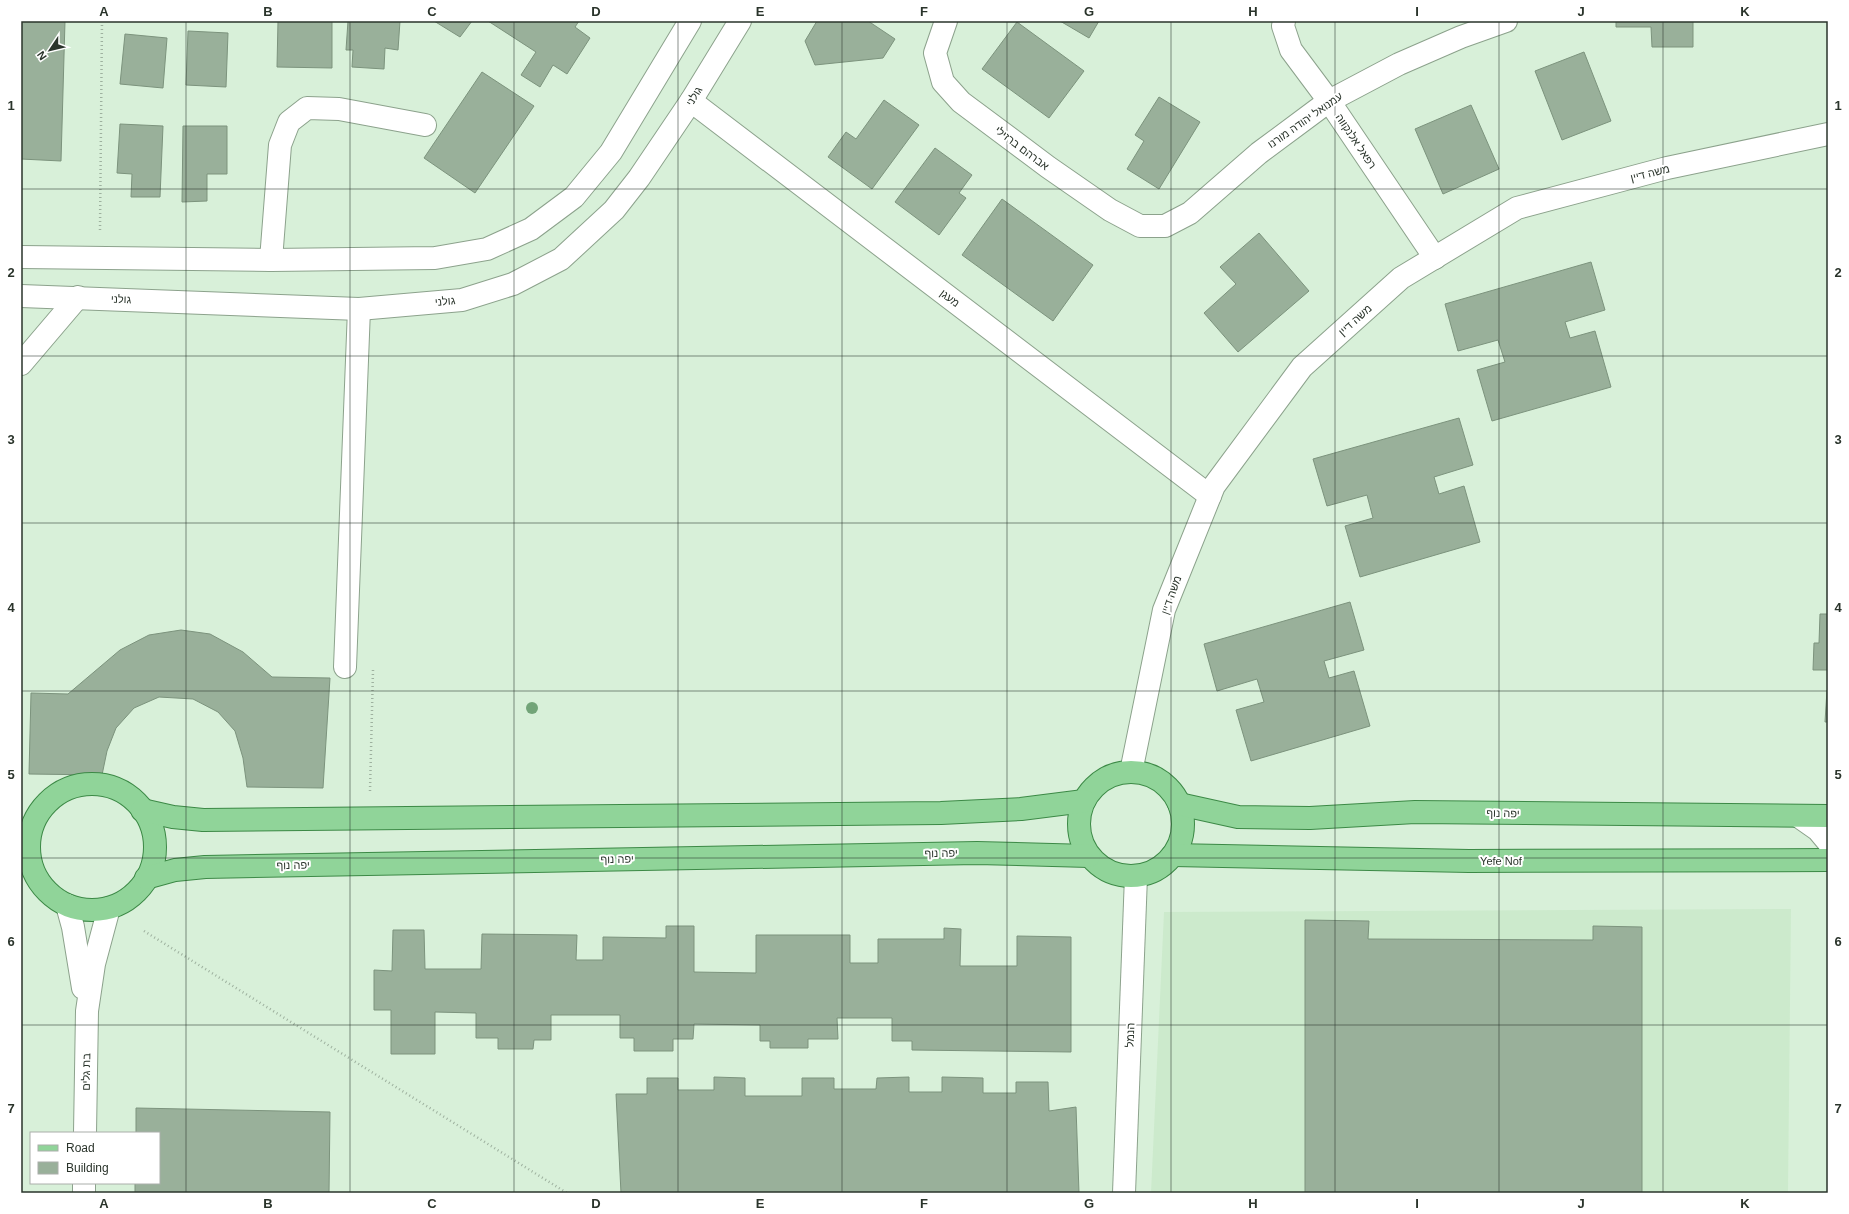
<svg xmlns="http://www.w3.org/2000/svg" width="1849" height="1214" viewBox="0 0 1849 1214" font-family="Arial,Heebo,sans-serif">
  <rect width="100%" height="100%" fill="#d8f0d9"/>
  <path fill="#cceacc" d="M1791 909 1788 1193H1151L1164 912Z"/>
  <g fill="#99b09a" stroke="#7c937d">
    <path d="M21 21H65L61 161 21 159Z"/>
    <path d="M278 21H332V68L277 67Z"/>
    <path d="M348 21H400L398 50 385 48 384 69 352 67 353 50H346Z"/>
    <path d="M434 21H472L460 37Z"/>
    <path d="M488 21H579L575 27 590 38 567 74 553 65 540 87 521 75 536 52Z"/>
    <path d="M817 21H868L895 39 883 58 815 65 805 41Z"/>
    <path d="M1060 21H1099L1089 38Z"/>
    <path d="M1616 21H1693V47H1652L1651 27H1616Z"/>
    <path d="M1017 22 1084 71 1049 118 982 69Z"/>
    <path d="M188 31 228 33 226 87 186 85Z"/>
    <path d="M125 34 167 38 163 88 120 84Z"/>
    <path d="M1584 52 1611 121 1562 140 1535 71Z"/>
    <path d="M482 72 534 106 475 193 424 158Z"/>
    <path d="M1159 97 1200 122 1159 189 1127 169 1144 141 1135 135Z"/>
    <path d="M884 100 919 125 872 189 828 157 846 132 856 139Z"/>
    <path d="M1471 105 1499 169 1443 194 1415 129Z"/>
    <path d="M120 124 163 126 160 197H131L132 174 117 173Z"/>
    <path d="M183 126H227V174H207V201L182 202Z"/>
    <path d="M935 148 972 175 959 193 966 198 939 235 895 202Z"/>
    <path d="M1002 199 1093 265 1053 321 962 255Z"/>
    <path d="M1259 233 1309 291 1238 352 1204 313 1236 284 1220 267Z"/>
    <path d="M1591 262 1605 310 1565 322 1570 338 1595 331 1611 387 1492 421 1477 370 1505 362 1498 340 1458 351 1445 304Z"/>
    <path d="M1459 418 1473 465 1434 477 1439 494 1464 486 1480 542 1360 577 1345 526 1373 518 1367 495 1327 506 1313 459Z"/>
    <path d="M1350 602 1364 650 1324 661 1329 678 1354 671 1370 726 1251 761 1236 710 1264 702 1257 679 1217 691 1204 644Z"/>
    <path d="M1820 614H1828V670H1813L1814 643H1819Z"/>
    <path d="M181 630 210 634 243 652 272 677 330 678 323 788 247 787 243 758 235 731 218 712 193 699 159 697 134 708 116 728 107 751 102 775 29 774 31 693 68 694 120 650 149 635Z"/>
    <path d="M1827 690H1828V722H1825Z"/>
    <path d="M1305 920 1369 921 1368 939 1593 940V926L1642 927V1193H1305Z"/>
    <path d="M666 926H694V972L756 973V935H850V963H878V939H944V928L961 929 960 966H1017V936L1071 937V1052L912 1050V1041H892V1018H837L838 1039H808V1048H770V1041H760V1025L694 1024 693 1039H673V1051H634V1038H620V1015H551V1040H534L533 1049H498V1038H476V1013L435 1012V1054H391V1010H374V970L392 971 393 930H424L425 969H481L482 934 577 935 576 960H603V937L666 938Z"/>
    <path d="M714 1077 745 1078V1096H802V1078H834V1089H876L877 1078 909 1077V1092H942V1077L983 1078V1093H1016V1082H1048L1049 1111 1076 1107 1079 1193H621L616 1094H647V1078H678V1090H714Z"/>
    <path d="M136 1108 330 1112 329 1193H135V1183H159V1133H136Z"/>
  </g>
  <g fill="none" stroke-linecap="round" stroke-linejoin="round">
    <g stroke="#8ca28c" stroke-width="24">
      <g id="minor">
        <path d="M946 21 935 53 943 82 961 102 1048 167 1110 210 1140 226H1165L1190 213 1259 153 1329 101 1399 64 1461 37 1506 21"/>
        <path d="M1284 21 1283 26 1291 50 1329 101 1435 258"/>
        <path d="M691 101 1210 496"/>
        <path d="M21 257 271 260 435 258 487 249 531 229 574 197 611 152 690 21"/>
        <path d="M271 260 280 145 289 122 307 108 339 109 425 125"/>
        <path d="M21 296 359 309 462 300 513 284 561 259 614 210 639 178 691 101 740 21"/>
        <path d="M21 364 78 297"/>
        <path d="M345 667 359 309"/>
        <path d="M1131 772 1164 610 1214 486 1302 367 1401 278 1517 208 1667 168 1828 134"/>
        <path d="M1798 816 1818 830 1828 842"/>
        <path d="M67 905 73 927 83 988"/>
        <path d="M85 1133 87 1011 94 964 109 908"/>
        <path d="M84 1193V1183"/>
        <path d="M1124 1193 1136 876"/>
      </g>
    </g>
    <g stroke="#3c8946" stroke-width="24">
      <g id="major">
        <circle cx="1131" cy="824" r="52"/>
        <circle cx="92" cy="847" r="63"/>
        <path d="M1179 804 1238 817 1310 818 1415 812 1828 816"/>
        <path d="M142 810 173 817 203 820 941 813 1021 809 1084 801"/>
        <path d="M1173 855 1469 861 1828 860"/>
        <path d="M146 878 175 870 205 867 977 853 1089 856"/>
      </g>
    </g>
    <g stroke="#9eb19f" stroke-width="2.5" stroke-dasharray="1 3" stroke-linecap="butt">
      <path d="M100 230 102 21"/>
      <path d="M370 791 373 670"/>
      <path d="M144 931 567 1193"/>
    </g>
    <use href="#minor" stroke="#fff" stroke-width="22"/>
    <use href="#major" stroke="#90d499" stroke-width="22"/>
  </g>
  <circle fill="#72a478" cx="532" cy="708" r="6"/>
  <path fill="none" stroke="#2a342b" stroke-width="1" stroke-opacity="0.55" d="M186 21V1193M350 21V1193M514 21V1193M678 21V1193M842 21V1193M1007 21V1193M1171 21V1193M1335 21V1193M1499 21V1193M1663 21V1193M21 189H1828M21 356H1828M21 523H1828M21 691H1828M21 858H1828M21 1025H1828"/>
  <g text-anchor="middle" dominant-baseline="central" stroke-width="4" stroke-linejoin="round" paint-order="stroke">
    <g font-size="11" fill="#2a342b" stroke="#fff">
      <text transform="translate(694 96) rotate(-58)">גולני</text>
      <text transform="translate(1305 120) rotate(-35)">עמנואל יהודה מורנו</text>
      <text transform="translate(1356 141) rotate(56)">רפאל אלנקווה</text>
      <text transform="translate(1022 148) rotate(37)">אברהם ברזילי</text>
      <text transform="translate(1650 173) rotate(-14)">משה דיין</text>
      <text transform="translate(950 298) rotate(37)">מעגן</text>
      <text transform="translate(121 299) rotate(2)">גולני</text>
      <text transform="translate(445 301) rotate(-5)">גולני</text>
      <text transform="translate(1355 320) rotate(-42)">משה דיין</text>
      <text transform="translate(1171 595) rotate(-70)">משה דיין</text>
      <text transform="translate(1503 813) rotate(1)">יפה נוף</text>
      <text transform="translate(941 853) rotate(-1)">יפה נוף</text>
      <text transform="translate(617 859) rotate(-1)">יפה נוף</text>
      <text x="1501" y="861">Yefe Nof</text>
      <text transform="translate(293 865) rotate(-1)">יפה נוף</text>
      <text transform="translate(1130 1035) rotate(-88)">הנמל</text>
      <text transform="translate(86 1072) rotate(-89)">בת גלים</text>
    </g>
  </g>
  <rect width="1849" height="1214" fill="none" stroke="#ffffff" stroke-width="44"/>
  <rect x="30" y="1132" width="130" height="52" fill="#ffffff" stroke="#aaaeaa"/>
  <rect x="38" y="1145" width="20" height="6" fill="#90d499" stroke="#aaaeaa"/>
  <text x="66" y="1152" font-size="12" fill="#2a342b">Road</text>
  <rect x="38" y="1162" width="20" height="12" fill="#99b09a" stroke="#aaaeaa"/>
  <text x="66" y="1172" font-size="12" fill="#2a342b">Building</text>
  <g transform="translate(50 50) rotate(235)" stroke="#ffffff" stroke-width="3" paint-order="stroke">
  <path d="M0-3L7 15L0 10L-7 15Z" fill="#2a342b"/>
  <text y="-6" font-size="11" font-weight="bold" text-anchor="middle" fill="#2a342b">N</text>
  </g>
  <rect x="22" y="22" width="1805" height="1170" fill="none" stroke="#2a342b" stroke-width="1.5"/>
  <g font-size="13" text-anchor="middle" font-weight="bold" fill="#2a342b">
    <text x="104" y="16">A</text>
    <text x="268" y="16">B</text>
    <text x="432" y="16">C</text>
    <text x="596" y="16">D</text>
    <text x="760" y="16">E</text>
    <text x="924" y="16">F</text>
    <text x="1089" y="16">G</text>
    <text x="1253" y="16">H</text>
    <text x="1417" y="16">I</text>
    <text x="1581" y="16">J</text>
    <text x="1745" y="16">K</text>
    <text x="11" y="110">1</text>
    <text x="1838" y="110">1</text>
    <text x="11" y="277">2</text>
    <text x="1838" y="277">2</text>
    <text x="11" y="444">3</text>
    <text x="1838" y="444">3</text>
    <text x="11" y="612">4</text>
    <text x="1838" y="612">4</text>
    <text x="11" y="779">5</text>
    <text x="1838" y="779">5</text>
    <text x="11" y="946">6</text>
    <text x="1838" y="946">6</text>
    <text x="11" y="1113">7</text>
    <text x="1838" y="1113">7</text>
    <text x="104" y="1208">A</text>
    <text x="268" y="1208">B</text>
    <text x="432" y="1208">C</text>
    <text x="596" y="1208">D</text>
    <text x="760" y="1208">E</text>
    <text x="924" y="1208">F</text>
    <text x="1089" y="1208">G</text>
    <text x="1253" y="1208">H</text>
    <text x="1417" y="1208">I</text>
    <text x="1581" y="1208">J</text>
    <text x="1745" y="1208">K</text>
  </g>
</svg>
